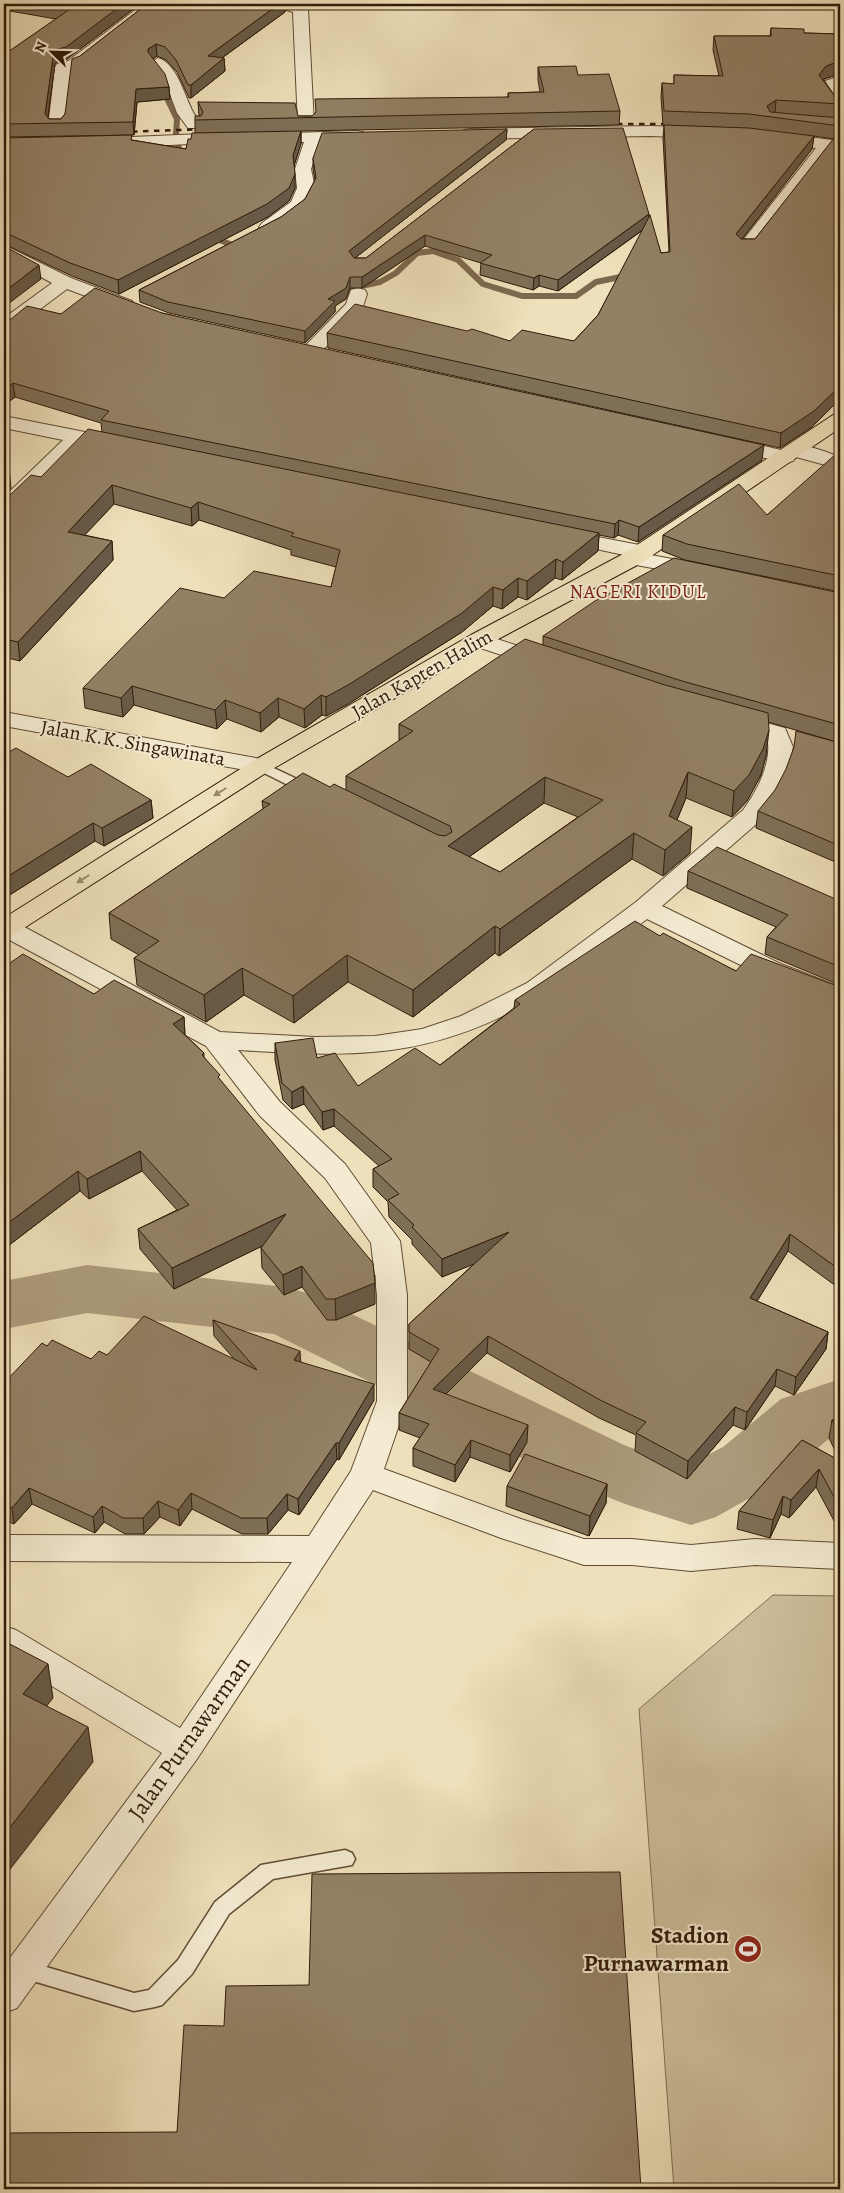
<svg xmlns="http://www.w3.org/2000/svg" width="844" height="2193" viewBox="0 0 844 2193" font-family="Alegreya,serif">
  <rect width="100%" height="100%" fill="#eee0ba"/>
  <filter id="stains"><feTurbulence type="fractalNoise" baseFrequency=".004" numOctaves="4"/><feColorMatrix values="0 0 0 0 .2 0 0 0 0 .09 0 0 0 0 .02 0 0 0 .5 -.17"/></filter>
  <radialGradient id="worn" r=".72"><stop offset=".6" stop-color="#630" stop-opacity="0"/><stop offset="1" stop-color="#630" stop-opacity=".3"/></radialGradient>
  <path fill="#cebf9c" stroke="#7f6d52" d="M773 1595 840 1596V2189H674L639 1709Z"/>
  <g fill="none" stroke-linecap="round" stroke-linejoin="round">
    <g stroke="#7b694f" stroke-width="6">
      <path d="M162 88 177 119 176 135 181 159"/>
      <path d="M209 236 243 249"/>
      <path d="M352 288 380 282 396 273 417 253 433 251 458 260 483 284 522 296H576L596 282 630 275"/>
    </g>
    <path fill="#ad9d7e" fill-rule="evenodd" d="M87 1265 286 1287 310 1294 624 1445 684 1467 723 1447 781 1399 840 1379V1433L831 1437 773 1485 716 1517 691 1525 628 1505 574 1484 274 1334 87 1313 4 1329V1281Z"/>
    <g stroke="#604c35" stroke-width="3">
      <g id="service">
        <path d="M261 762 314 787 316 790 309 794 304 793 256 769 255 766Z"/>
        <path d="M345 1850 352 1853 355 1859 352 1865 273 1879 229 1914 192 1974 162 2005 155 2007 134 2011 23 1978 16 1976 13 1969 16 1962 23 1960 134 1993 149 1990 178 1960 215 1902 261 1865Z"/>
      </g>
    </g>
    <g stroke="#604c35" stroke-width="2">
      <g id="minor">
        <path d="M143 4H160L80 67 71 70 64 127 62 130H50L48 127 55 67 57 64 68 61Z"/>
        <path d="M275 4C285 4 301 1 308 9L314 125 312 128H300L298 125 293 12 277 7Z"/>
        <path d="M158 58C177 63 185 97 193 112 195 116 199 121 202 125L200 128H188L177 113 167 86 150 63Z"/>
        <path d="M840 76V86L836 88 840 94V110L834 108 820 88 825 81Z"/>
        <path d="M651 126 702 128 708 129 710 133 708 137 702 138 651 136 470 139 464 138 462 134 464 130 470 129Z"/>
        <path d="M357 131 363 132 365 136 363 140 321 142 311 169 315 188 307 205 274 231H262L259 227 262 223 291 202 297 188 295 169 304 142 265 143 259 142 257 138 259 134Z"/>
        <path d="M225 133 231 134 233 138 231 142 108 148 102 147 100 143 102 139 108 138Z"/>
        <path d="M777 133 840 141V151L832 150 752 252H740L737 248 740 244 816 148 771 142 769 138 771 134Z"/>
        <path d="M4 245 71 278 132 301 134 305 132 309 125 311 67 289 11 331 4 333V318L52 283 4 257Z"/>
        <path d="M358 288 365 290 367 294 362 310 317 356H303L300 352 303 348 346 304 351 290Z"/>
        <path d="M4 416 115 438 122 440 125 444 122 448 115 450 82 443 11 512 4 514V497L63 440 4 428Z"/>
        <path d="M727 437 785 451 788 446C804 442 825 452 840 457V469L796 457 793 461 786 463 720 447 717 443 720 439Z"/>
        <path d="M561 530 650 547 653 552 651 555 710 566 713 571 710 576 702 577 625 563 622 558 624 555 554 540 550 536 554 532Z"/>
        <path d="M479 633 552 657 555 662 552 667 544 669 471 645 468 640 471 635Z"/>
        <path d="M733 714 785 728 793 747 789 766 775 800 761 820 662 906 781 964 840 987V1004L763 976 647 919C614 944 581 971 546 994 535 1002 521 1007 509 1013 413 1061 341 1056 238 1050L280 1102 345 1164 400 1241 407 1295V1401L384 1469 521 1519 584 1539H632L691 1545 755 1539 840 1543V1569L755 1565 691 1571 632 1565H584L501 1538 373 1490 197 1759 17 2008 4 2013V1966L162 1753 4 1657V1626L16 1630 180 1728 292 1562 4 1561V1535L309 1536 351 1471 377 1401V1295L371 1243 325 1178 260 1116 206 1046 4 937V921L15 922 220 1032 315 1037 375 1036 422 1029 461 1016 527 983 636 902 743 810C757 791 773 761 767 737L725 726 721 721 725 716Z"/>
      </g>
    </g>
    <g stroke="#604c35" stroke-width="2">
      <path id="tertiary" d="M4 712 261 759 269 761 273 766 269 771 261 773 4 726Z"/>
    </g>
    <g stroke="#301b09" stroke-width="2">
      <path id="primary" d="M840 413V428L641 563 487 645 269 771 13 935 4 937V918L253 761 471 635 625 553 833 415Z"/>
    </g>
    <use href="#service" fill="#f4ebd2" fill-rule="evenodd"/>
    <use href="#minor" fill="#f4ebd2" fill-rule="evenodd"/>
    <use href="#tertiary" fill="#f4ebd2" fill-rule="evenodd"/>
    <use href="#primary" fill="#eee0ba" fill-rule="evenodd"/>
    <g stroke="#301b09" stroke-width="2.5" stroke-dasharray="5.5 5.5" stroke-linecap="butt">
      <path d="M606 124H676"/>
      <path d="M121 132 208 129"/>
    </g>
  </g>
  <g fill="#7e6f57" stroke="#301b09" fill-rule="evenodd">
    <path d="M6 4H140L67 59 55 63 48 117 49 119H61L65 114 80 56 147 4H285V12L222 58H224L225 71 191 98H189L177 72 166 60 157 56 153 59 169 87 170 99 137 102 134 135 4 137V52H8L56 19 10 11Z"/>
    <path d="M771 28 804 33 840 34V75L839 74 824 79V80L834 95 840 98V399L812 427 780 448 328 348 327 333 510 341H574L598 315 643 230 558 291 539 286 533 290 480 275 481 263 425 246 362 288H350L346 299 335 306V312L305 343 169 313 140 302 139 290 281 217 305 199 315 180 313 169V158L507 129 506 140 355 258H366L534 129 649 214V218L661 253 669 252 663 138 664 125H663L661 97 662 83 674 84V75L719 76 713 50 714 36H770ZM814 136 834 139 755 239H742L812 149Z"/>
    <path d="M538 67 578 75 620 111 619 125 301 131V144L294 166 295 188 289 201 268 217 119 294 72 276 4 244V138L132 140 186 149 191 139 195 133V120L199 116 198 102 298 116H312L508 97V93L540 92 538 80Z"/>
    <path d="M840 75V91L839 89Z"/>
    <path d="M162 313 762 460 638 542 618 535 614 538 599 535 598 551 562 580 555 578 527 600 518 597 502 609 493 606 462 632 348 704 326 716 322 715 305 728 279 717 261 732 227 719 217 729 134 705 123 717 85 708 83 688 224 598 331 587 336 567 291 555V550L199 520 192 526 114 504 84 535 112 541 113 560 20 661 4 657V497L10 495 41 477 102 432 101 423 15 397 6 404 4 403V320L61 314Z"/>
    <path d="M840 455V592L685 560 662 551 663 535 767 515Z"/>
    <path d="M840 593V743L768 722 766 756 761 775 747 801 732 817 686 798 677 820 690 853 663 876 632 859 499 956 495 953 413 1017 348 982 294 1023 244 995 206 1022 137 985 134 958 139 955 111 939 109 913 263 809 262 801 330 787 346 790V776L399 741V724L543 645V636ZM544 803 578 817 500 872 469 857Z"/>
    <path d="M840 743V864L756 828 758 811Z"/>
    <path d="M4 755 68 777 151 800 153 818 104 846 95 841 8 896 4 893Z"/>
    <path d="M688 871 840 901V985L765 954 767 937 776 927 687 888Z"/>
    <path d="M660 936 736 971 840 987V1289L788 1251 757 1301 828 1332 826 1349 794 1395 775 1386 745 1430 733 1425 687 1479 635 1451 636 1435 599 1418 487 1353 446 1394 527 1442 510 1472 470 1457 455 1482 413 1466V1448L420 1438 399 1430V1413L431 1362 409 1349V1324L475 1263 442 1277 412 1244V1240L389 1217 388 1202 373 1187V1169L379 1166 334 1126 323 1130 304 1104 292 1109 283 1100 275 1060V1043L317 1058 358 1086 440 1065 514 1008 515 1000Z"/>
    <path d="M4 967 94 994 184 1017 185 1035 204 1053V1057L220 1080 375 1304 336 1320H327L302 1287 284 1295 262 1268 261 1248 262 1246 174 1289 140 1249 138 1229 177 1210 142 1171 89 1199 80 1191 4 1249Z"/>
    <path d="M213 1320 301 1362 374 1400 339 1460 337 1459 299 1515 288 1510 268 1534H242L192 1509 180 1526 160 1517 144 1534H125L104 1522 95 1533 32 1504 14 1524 4 1520V1383L47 1346 91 1359 107 1355 235 1360 214 1336Z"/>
    <path d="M840 1418V1461L829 1438 832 1420Z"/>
    <path d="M802 1440 840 1461V1532L816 1487 789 1518 781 1514 770 1538 737 1529 739 1511Z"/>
    <path d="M607 1484 606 1503 589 1536 506 1506 507 1486Z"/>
  </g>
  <g fill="#675a47" stroke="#301b09">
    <path d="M123 4H140L67 59 55 63 47 123 45 114 54 50Z"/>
    <path d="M279 4H285V12L208 68V56Z"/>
    <path d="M156 44 157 56 149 61 148 52V49Z"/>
    <path d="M224 58 225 71 191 98V85Z"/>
    <path d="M840 61 839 74 824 79 818 88 819 75 826 66Z"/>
    <path d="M169 87 170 99 137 102 134 135 133 122 136 89Z"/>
    <path d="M776 100 775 114 770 117 767 106Z"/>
    <path d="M507 129 506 140 350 262 349 251Z"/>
    <path d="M301 131V144L293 168V155Z"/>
    <path d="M814 136 812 149 735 248 736 234Z"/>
    <path d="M295 174V188L289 201 268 217 119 294 118 280Z"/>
    <path d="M649 214 648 226 558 291V280Z"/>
    <path d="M425 235V246L362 288V277Z"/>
    <path d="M39 265 41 279 4 307 5 315 4 316V292Z"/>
    <path d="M539 275V286L533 290 534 278Z"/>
    <path d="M350 277V288L346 299 335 306V312L305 343V331L328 299Z"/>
    <path d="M13 383 15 397 6 404 5 390Z"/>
    <path d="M840 386V399L812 427 780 448 781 433Z"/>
    <path d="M764 445 762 460 638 542 639 527Z"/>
    <path d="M9 469 11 488 4 495V475Z"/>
    <path d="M112 485 114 504 70 551 68 532Z"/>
    <path d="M198 502 199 520 192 526 191 508Z"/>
    <path d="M619 520 618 535 614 538 615 524Z"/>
    <path d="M599 533 598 551 562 580 563 562Z"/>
    <path d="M112 541 113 560 20 661 18 642Z"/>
    <path d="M556 559 555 578 527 600V581Z"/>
    <path d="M518 578V597L502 609 503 590Z"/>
    <path d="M493 587V606L462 632 348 704 326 716V697Z"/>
    <path d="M132 686 134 705 123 717 121 698Z"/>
    <path d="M321 695 322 715 305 728 304 709Z"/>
    <path d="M278 698 279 717 261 732 260 713Z"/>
    <path d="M225 700 227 719 217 729 215 710Z"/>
    <path d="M769 730 766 756 761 775 747 801 732 817 734 791Z"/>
    <path d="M688 772 686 798 667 843 669 816Z"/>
    <path d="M545 777 544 803 448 872V846Z"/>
    <path d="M151 800 153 818 104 846 102 828Z"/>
    <path d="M93 823 95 841 8 896 5 878Z"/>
    <path d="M692 827 690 853 663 876 665 850Z"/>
    <path d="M634 833 632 859 499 956 500 929Z"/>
    <path d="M495 926V953L413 1017V990Z"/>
    <path d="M347 955 348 982 294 1023 293 996Z"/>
    <path d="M242 968 244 995 206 1022 204 995Z"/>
    <path d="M184 1017 185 1037 173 1024Z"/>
    <path d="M303 1086 304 1104 292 1109V1092Z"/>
    <path d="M334 1109V1126L323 1130 322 1112Z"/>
    <path d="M140 1151 142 1171 89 1199 87 1179Z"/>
    <path d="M78 1171 80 1191 4 1249V1226Z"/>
    <path d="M286 1214 287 1234 174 1289 172 1268Z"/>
    <path d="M509 1232V1250L442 1277V1259Z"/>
    <path d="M790 1234 788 1251 748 1316 750 1298Z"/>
    <path d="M302 1266V1287L284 1295 283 1275Z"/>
    <path d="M375 1275V1304L336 1320 335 1299Z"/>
    <path d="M828 1332 826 1349 794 1395 796 1377Z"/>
    <path d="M488 1336 487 1353 433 1407V1389Z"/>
    <path d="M300 1351 301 1367 294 1360Z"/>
    <path d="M777 1369 775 1386 745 1430 747 1412Z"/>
    <path d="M374 1384V1400L339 1460V1443Z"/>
    <path d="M735 1407 733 1425 687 1479 688 1461Z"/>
    <path d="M528 1425 527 1442 510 1472V1455Z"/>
    <path d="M471 1440 470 1457 455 1482V1465Z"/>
    <path d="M336 1443 337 1459 299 1515 298 1499Z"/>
    <path d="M819 1469 816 1487 789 1518 791 1500Z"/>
    <path d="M607 1484 606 1503 589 1536 590 1516Z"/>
    <path d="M29 1488 32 1504 14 1524 12 1508Z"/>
    <path d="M191 1493 192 1509 180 1526 178 1510Z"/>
    <path d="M287 1494 288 1510 268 1534 267 1518Z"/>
    <path d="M783 1496 781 1514 770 1538 773 1520Z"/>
    <path d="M158 1501 160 1517 144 1534 143 1518Z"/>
    <path d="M102 1506 104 1522 95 1533 93 1517Z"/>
    <path d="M48 1664 53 1698 29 1728 23 1694Z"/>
    <path d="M88 1727 93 1762 4 1877V1835Z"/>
  </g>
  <g fill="#938165" stroke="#301b09" fill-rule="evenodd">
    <path d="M36 4H123L66 47 54 50 45 114 49 119H61L65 114 72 59 80 56 147 4H279L208 56 224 58 191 85H188L176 60 165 47 156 44 148 49V52L165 74 169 87 136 89 133 122 4 124V92L8 89H4V52H8L70 9Z"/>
    <path d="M771 28 804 29V33L840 34V61L826 66 819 75 834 95 840 98V104L776 100 767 106 770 112 840 118V126L749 114 664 111 662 83 674 84V75L723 76 714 36H771Z"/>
    <path d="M576 66 578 75 609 74 620 111 195 120V116H201L203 112 198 102 295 103 298 116H312L316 112 315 99 509 97 508 93 544 92 538 67Z"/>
    <path d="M664 125 749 128 814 136 736 234 741 239H755L834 138H840V386L814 411 781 433 327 333 355 304 467 331 472 329 510 341 522 330 574 341 598 315 650 215 661 253 670 252Z"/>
    <path d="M623 128 649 214 558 280 539 275 534 278 480 263 492 255 425 235 362 277H350L346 288 328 299 335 301 305 331 168 302 139 290 281 217 305 199 316 178 313 158 322 133 507 129 349 251 354 258H366L534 129Z"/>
    <path d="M301 131 293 155 295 174 289 188 267 204 118 280 70 263 4 232V138L132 135 131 140 186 149 188 139H191L192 133Z"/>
    <path d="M4 246 39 265 4 292Z"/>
    <path d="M95 288 162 313 764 445 639 527 619 520 615 524 101 420 109 411 13 383 5 390 4 389V320L11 319 27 306 61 314Z"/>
    <path d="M88 429 599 533 563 562 556 559 527 581 518 578 503 590 493 587 462 613 348 685 326 697 321 695 304 709 278 698 260 713 225 700 215 710 132 686 121 698 83 688 180 588 224 598 254 571 331 587 340 550 291 536 294 533 198 502 191 508 112 485 68 532 112 541 18 642 4 639V497L10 495 31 475 41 477Z"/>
    <path d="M836 454 840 455V576L687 544 663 535 739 484 767 515Z"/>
    <path d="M4 468 9 469 4 475Z"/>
    <path d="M674 558 840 593V725L682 681 543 636 595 601Z"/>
    <path d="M525 639 665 685 768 713 769 730 763 749 749 775 734 791 688 772 669 816 692 827 665 850 634 833 500 929 495 926 413 990 347 955 293 996 242 968 204 995 134 958 159 941 109 913 270 804 262 801 303 773 330 787 334 784 438 835 445 836 452 832 450 826 346 776 413 731 399 724ZM545 777 603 800 500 872 448 846Z"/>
    <path d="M796 731 840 743V846L758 811 775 790 786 769 794 747Z"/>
    <path d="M16 748 68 777 91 764 151 800 102 828 93 823 5 878 4 877V755Z"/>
    <path d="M717 847 840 901V967L767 937 788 915 688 871Z"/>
    <path d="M635 921 660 936 663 933 736 971 751 954 840 987V1270L790 1234 750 1298 828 1332 796 1377 777 1369 747 1412 735 1407 688 1461 636 1433 646 1422 600 1400 488 1336 433 1389 528 1425 510 1455 471 1440 455 1465 413 1448 429 1424 399 1413 439 1349 409 1332V1324L509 1232 442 1259 412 1227 414 1225 388 1200 399 1194 373 1169 392 1159 334 1109 322 1112 303 1086 292 1092 282 1083 275 1043 313 1038 317 1058 335 1053 358 1086 415 1048 440 1065 520 1004 515 1000Z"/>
    <path d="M23 954 94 994 114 980 184 1017 173 1024 204 1053 202 1055 220 1075 218 1077 373 1263 375 1283 335 1299H326L302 1266 283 1275 261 1248 286 1214 172 1268 138 1229 189 1205 140 1151 87 1179 78 1171 4 1226V967Z"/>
    <path d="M144 1316 257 1370 213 1320 300 1351 294 1360 374 1384 339 1443H336L298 1499 287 1494 267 1518H241L191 1493 178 1510 158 1501 143 1518H123L102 1506 93 1517 29 1488 12 1508 4 1505V1383L42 1343 47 1346 52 1340 91 1359 99 1351 107 1355Z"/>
    <path d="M840 1418V1437L832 1420Z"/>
    <path d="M802 1440 840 1461V1508L819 1469 791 1500 783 1496 773 1520 739 1511Z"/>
    <path d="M525 1454 607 1484 590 1516 507 1486Z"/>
    <path d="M4 1641 48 1664 23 1694 88 1727 4 1835Z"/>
    <path d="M620 1872 641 2189H4V2133L177 2132 184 2025 224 2026 226 1986 309 1985 312 1874Z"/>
  </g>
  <defs><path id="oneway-solid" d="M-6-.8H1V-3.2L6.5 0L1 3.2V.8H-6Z" transform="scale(1.25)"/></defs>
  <g fill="#98876a">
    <use href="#oneway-solid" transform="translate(220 792) rotate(148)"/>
    <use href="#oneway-solid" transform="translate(83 879) rotate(148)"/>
  </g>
  <defs>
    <g id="stadium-disc" transform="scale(1.4375)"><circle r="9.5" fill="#8f2418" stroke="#f4ebd2"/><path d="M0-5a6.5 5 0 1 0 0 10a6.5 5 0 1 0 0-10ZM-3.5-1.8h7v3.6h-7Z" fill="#fff"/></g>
  </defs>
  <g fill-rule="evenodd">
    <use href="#stadium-disc" x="748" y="1949"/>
  </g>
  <g text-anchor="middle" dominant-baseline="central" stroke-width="4" stroke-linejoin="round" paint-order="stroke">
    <g font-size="19" letter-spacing="1" fill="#7a1f14" stroke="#f4ebd2">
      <text x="638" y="592">NAGERI KIDUL</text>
    </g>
    <g font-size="20" fill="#301b09" stroke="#f4ebd2">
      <text transform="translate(422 674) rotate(-30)">Jalan Kapten Halim</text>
      <text transform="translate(133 743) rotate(10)">Jalan K.K. Singawinata</text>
    </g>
    <g font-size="24" fill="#301b09" stroke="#f4ebd2">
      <text transform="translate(189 1738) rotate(-55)">Jalan Purnawarman</text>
    </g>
    <g font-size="24" font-weight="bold" fill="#301b09" stroke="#f4ebd2" text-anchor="end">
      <text x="729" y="1935">Stadion<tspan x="729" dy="28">Purnawarman</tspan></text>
    </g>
  </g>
  <rect width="844" height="2193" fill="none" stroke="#eee0ba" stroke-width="20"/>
  <rect x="5" y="5" width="834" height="2183" fill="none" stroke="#301b09" stroke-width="2.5"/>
  <rect x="10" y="10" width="824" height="2173" fill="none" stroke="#301b09"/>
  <g transform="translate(52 52) rotate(293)" stroke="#f4ebd2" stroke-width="4" paint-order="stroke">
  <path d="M0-4L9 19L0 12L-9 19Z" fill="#301b09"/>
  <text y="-8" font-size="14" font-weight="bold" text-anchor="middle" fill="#301b09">N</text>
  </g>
  <rect width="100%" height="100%" filter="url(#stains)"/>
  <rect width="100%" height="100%" fill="url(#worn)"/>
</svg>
